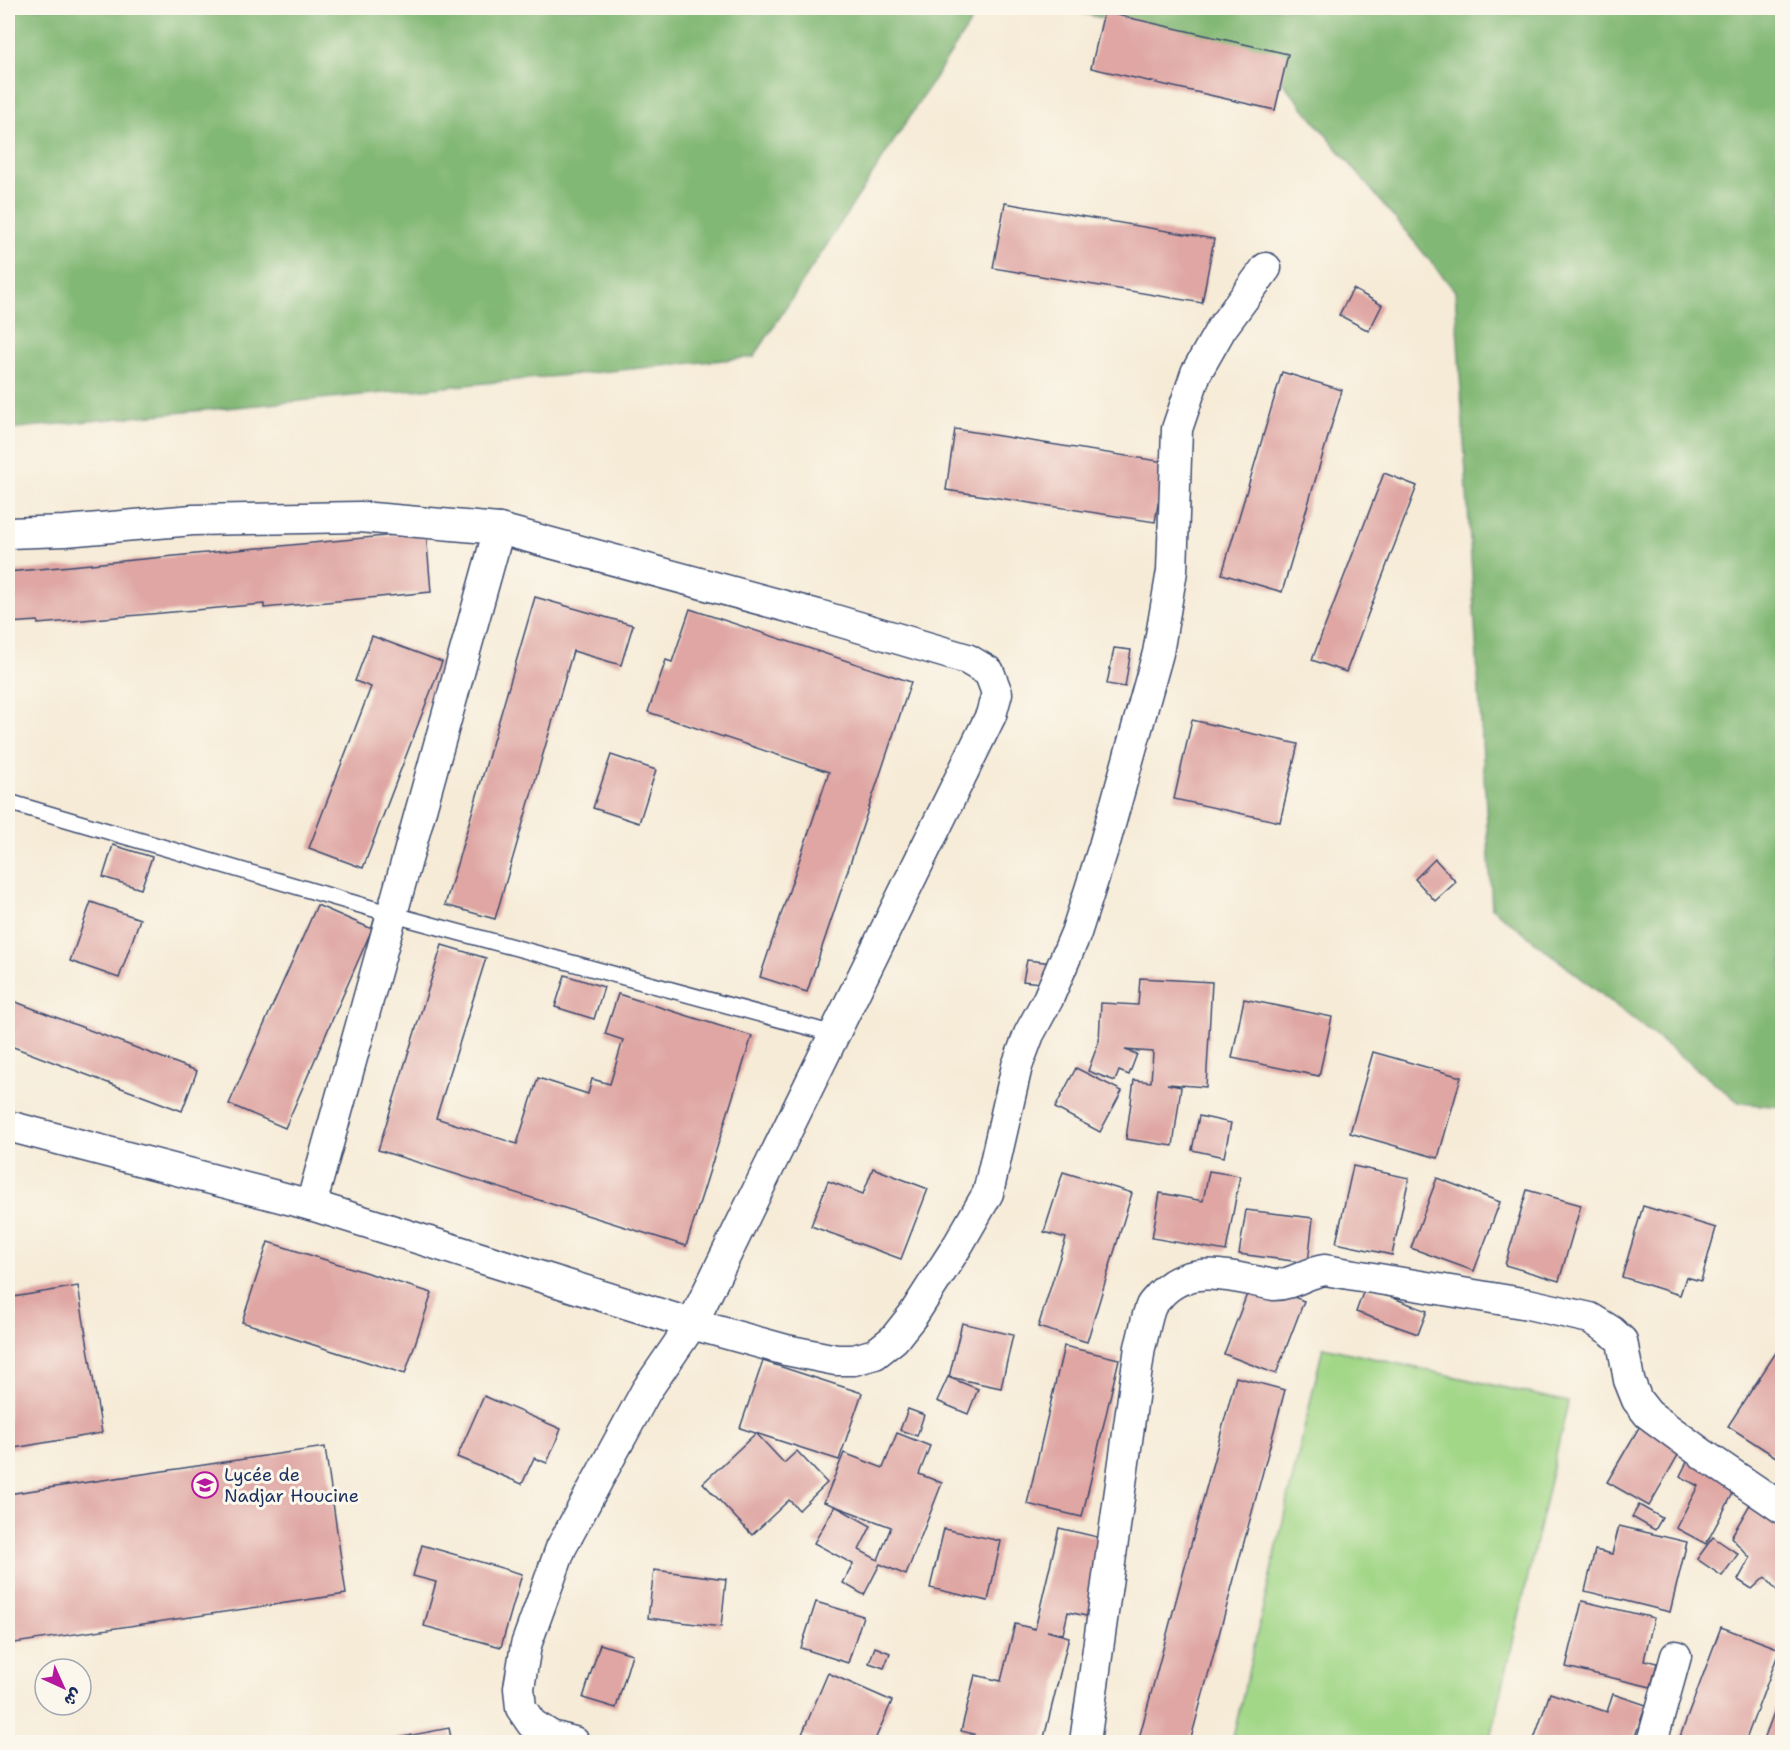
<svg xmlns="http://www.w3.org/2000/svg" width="1790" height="1750" viewBox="0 0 1790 1750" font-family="'Shantell Sans','Playpen Sans Arabic',sans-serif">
  <rect width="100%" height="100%" fill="#fbf7ec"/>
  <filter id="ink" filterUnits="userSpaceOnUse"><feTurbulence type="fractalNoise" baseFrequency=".0167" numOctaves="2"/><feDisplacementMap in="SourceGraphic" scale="12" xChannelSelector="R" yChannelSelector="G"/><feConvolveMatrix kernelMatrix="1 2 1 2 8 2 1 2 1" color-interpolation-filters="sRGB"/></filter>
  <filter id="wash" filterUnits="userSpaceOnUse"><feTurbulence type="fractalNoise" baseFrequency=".008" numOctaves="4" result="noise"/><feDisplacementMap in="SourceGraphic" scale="24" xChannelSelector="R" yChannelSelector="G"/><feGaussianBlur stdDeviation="1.35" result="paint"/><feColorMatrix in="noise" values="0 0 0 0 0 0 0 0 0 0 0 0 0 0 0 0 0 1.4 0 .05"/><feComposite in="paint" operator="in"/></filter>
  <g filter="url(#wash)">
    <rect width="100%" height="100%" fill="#f6ebd7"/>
    <path fill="#a3d788" stroke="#5f8373" stroke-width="1.5" d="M1323 1347 1568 1402 1490 1742H1232Z"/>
    <g fill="#82b874" stroke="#4e7469" stroke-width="1.5">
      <path d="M8 8H980L754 357 8 429Z"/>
      <path d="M1060 8H1782V1107L1740 1103 1492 908 1455 291 1260 55Z"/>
    </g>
    <g id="blocks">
      <g fill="#dfa6a3">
        <path d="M1104 12 1288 54 1275 110 1091 68Z"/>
        <path d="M1005 203 1214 239 1202 303 993 268Z"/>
        <path d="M1353 289 1382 305 1369 331 1339 315Z"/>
        <path d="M1282 372 1342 390 1282 592 1222 574Z"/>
        <path d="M955 429 1165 462 1155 522 946 490Z"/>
        <path d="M1384 473 1417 486 1346 672 1312 660Z"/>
        <path d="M426 532 431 592 264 608V604L38 624V621L8 623V572Z"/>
        <path d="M535 597 633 625 621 665 573 651 495 919 445 905Z"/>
        <path d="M690 609 911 682 807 992 760 977 829 772 648 712 666 660 672 662Z"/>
        <path d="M372 636 442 662 363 868 309 848 371 687 355 681Z"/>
        <path d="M1114 648 1131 650 1125 687 1107 684Z"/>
        <path d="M1192 720 1298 744 1280 822 1174 799Z"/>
        <path d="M611 755 656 770 639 823 593 808Z"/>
        <path d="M113 845 152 857 141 889 103 877Z"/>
        <path d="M1435 859 1456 882 1435 901 1415 879Z"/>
        <path d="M91 902 140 919 119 978 70 961Z"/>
        <path d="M317 905 372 929 285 1128 229 1104Z"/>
        <path d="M442 945 486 958 436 1118 517 1144 538 1078 588 1094 592 1079 610 1084 623 1040 605 1034 618 994 752 1036 686 1246 378 1150Z"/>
        <path d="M1027 960 1052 963 1049 984 1023 981Z"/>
        <path d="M565 975 604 987 594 1019 555 1007Z"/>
        <path d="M1140 978 1212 982 1206 1087 1167 1084 1181 1087 1173 1146 1126 1139 1134 1080 1151 1082 1153 1052 1125 1050 1137 1054 1129 1075 1119 1071 1115 1081 1088 1071 1099 1041 1101 1003 1138 1005Z"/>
        <path d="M8 999 197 1071 182 1111 8 1045Z"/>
        <path d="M1244 999 1332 1017 1319 1076 1232 1058Z"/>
        <path d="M1373 1052 1461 1077 1438 1158 1350 1133Z"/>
        <path d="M1076 1068 1122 1091 1100 1132 1055 1108Z"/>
        <path d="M1199 1116 1231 1123 1224 1157 1192 1150Z"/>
        <path d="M1353 1166 1409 1178 1392 1255 1336 1243Z"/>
        <path d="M873 1168 928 1189 901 1259 811 1226 828 1181 863 1194Z"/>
        <path d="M1209 1171 1240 1176 1226 1251 1152 1238 1160 1193 1203 1201Z"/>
        <path d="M1063 1172 1132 1193 1087 1342 1038 1327 1066 1238 1044 1232Z"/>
        <path d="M1437 1178 1500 1202 1474 1271 1411 1248Z"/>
        <path d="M1527 1190 1581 1205 1559 1281 1505 1265Z"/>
        <path d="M1643 1206 1716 1228 1701 1281 1686 1277 1680 1295 1622 1277Z"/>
        <path d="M1246 1210 1313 1218 1308 1263 1239 1254Z"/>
        <path d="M268 1242 432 1293 405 1374 242 1322Z"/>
        <path d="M1252 1281 1304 1301 1276 1374 1224 1354Z"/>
        <path d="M78 1286 102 1433 8 1449V1298Z"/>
        <path d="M1365 1287 1427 1311 1418 1334 1356 1312Z"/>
        <path d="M962 1323 1013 1335 1001 1388 949 1377Z"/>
        <path d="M1064 1346 1119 1359 1082 1517 1027 1504Z"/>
        <path d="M1779 1348 1782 1350V1461L1728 1426Z"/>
        <path d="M763 1361 862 1393 839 1460 740 1428Z"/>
        <path d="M948 1377 978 1389 968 1414 937 1401Z"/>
        <path d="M1236 1377 1285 1390 1190 1742H1138Z"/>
        <path d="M484 1396 561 1429 547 1463 534 1458 522 1484 457 1457Z"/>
        <path d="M908 1409 924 1415 917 1436 900 1430Z"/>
        <path d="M1641 1424 1682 1448 1649 1506 1607 1482Z"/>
        <path d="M756 1433 784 1463 797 1451 827 1483 799 1510 789 1500 752 1535 703 1483Z"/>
        <path d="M897 1433 930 1446 919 1474 942 1483 906 1575 880 1564 864 1595 843 1583 853 1564 814 1543 835 1506 871 1526 859 1550 878 1560 891 1527 824 1502 844 1453 883 1468Z"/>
        <path d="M325 1447 346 1594 8 1644V1494Z"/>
        <path d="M1690 1456 1739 1482 1706 1544 1676 1528 1698 1486 1680 1476Z"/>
        <path d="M1756 1494 1782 1510V1596L1765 1577 1752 1589 1738 1580 1750 1558 1731 1537Z"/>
        <path d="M1639 1505 1662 1518 1655 1530 1632 1517Z"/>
        <path d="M1619 1526 1687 1542 1670 1612 1585 1591 1595 1550 1612 1554Z"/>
        <path d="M1059 1528 1110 1540 1091 1617 1068 1612 1063 1634 1047 1631 1069 1637 1043 1742H972L974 1734 961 1731 975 1675 1001 1681 1015 1624 1035 1629Z"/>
        <path d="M944 1529 1001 1541 988 1601 930 1588Z"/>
        <path d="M1713 1537 1738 1554 1722 1576 1697 1559Z"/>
        <path d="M422 1545 522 1574 501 1647 424 1626 436 1582 413 1576Z"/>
        <path d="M654 1570 726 1579 721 1627 648 1618Z"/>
        <path d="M1582 1601 1654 1618 1644 1660 1657 1663 1651 1687 1566 1667Z"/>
        <path d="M816 1602 863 1616 848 1663 801 1648Z"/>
        <path d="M1721 1627 1780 1649 1745 1742H1678Z"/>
        <path d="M600 1644 632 1654 616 1708 583 1698Z"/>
        <path d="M875 1647 890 1653 884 1668 869 1663Z"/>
        <path d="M828 1673 892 1701 874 1742H821L802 1734Z"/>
        <path d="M1782 1691V1742H1763Z"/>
        <path d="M1550 1693 1607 1712 1613 1694 1646 1705 1633 1742H1533Z"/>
        <path d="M449 1728 452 1742H381V1741Z"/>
      </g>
    </g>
  </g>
  <g filter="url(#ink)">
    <use href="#blocks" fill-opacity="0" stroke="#3c4b70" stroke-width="1.5"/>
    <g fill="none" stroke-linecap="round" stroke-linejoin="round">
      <g stroke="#3c4b70" stroke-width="18">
        <path id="service" d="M8 802 391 914 834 1034"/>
      </g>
      <g stroke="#3c4b70" stroke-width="33">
        <g id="minor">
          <path d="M8 533 65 531 193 520 360 517 499 529 818 615 967 659 989 672 997 693 991 715 692 1324 646 1391 561 1548 526 1645 519 1688 521 1708 532 1724 551 1736 574 1742"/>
          <path d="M8 1126 311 1205 692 1324 786 1350 836 1360H854L875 1354 894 1339 913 1315 958 1245 988 1193 1017 1066 1029 1034 1048 999 1076 933 1104 846 1158 653 1172 571 1177 429 1196 373 1221 329 1266 268"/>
          <path d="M311 1205 499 529"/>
          <path d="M1085 1742 1140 1347C1144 1334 1146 1318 1151 1306 1153 1302 1157 1299 1160 1295 1191 1261 1235 1278 1274 1285 1292 1285 1307 1272 1325 1270L1528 1304 1590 1318 1611 1331 1622 1341 1629 1380 1637 1400 1648 1414 1704 1455 1782 1508"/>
          <path d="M1652 1742 1676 1656"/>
        </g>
      </g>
      <use href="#service" stroke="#fff" stroke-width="15"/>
      <use href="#minor" stroke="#fff" stroke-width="30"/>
    </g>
  </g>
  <defs>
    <g id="school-ring" transform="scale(1.35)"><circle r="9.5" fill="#fbf7ec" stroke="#b5179e" stroke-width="1.5"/><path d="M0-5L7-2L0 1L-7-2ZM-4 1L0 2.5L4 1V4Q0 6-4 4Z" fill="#b5179e"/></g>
  </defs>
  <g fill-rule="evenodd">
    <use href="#school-ring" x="205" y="1485"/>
  </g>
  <g text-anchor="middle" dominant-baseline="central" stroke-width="6" stroke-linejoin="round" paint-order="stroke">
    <g font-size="18" fill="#1b2f5e" stroke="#fbf7ec" text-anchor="start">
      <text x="224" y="1475">Lycée de<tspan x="224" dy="21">Nadjar Houcine</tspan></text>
    </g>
  </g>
  <rect width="1790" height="1750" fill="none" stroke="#fbf7ec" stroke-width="30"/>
  <g transform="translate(63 1687) rotate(135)"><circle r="28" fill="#fbf7ec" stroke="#a1a7b3" stroke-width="1.5"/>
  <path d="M0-4.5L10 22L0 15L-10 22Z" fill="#b5179e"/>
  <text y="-9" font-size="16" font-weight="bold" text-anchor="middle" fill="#1b2f5e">ش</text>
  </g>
</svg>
